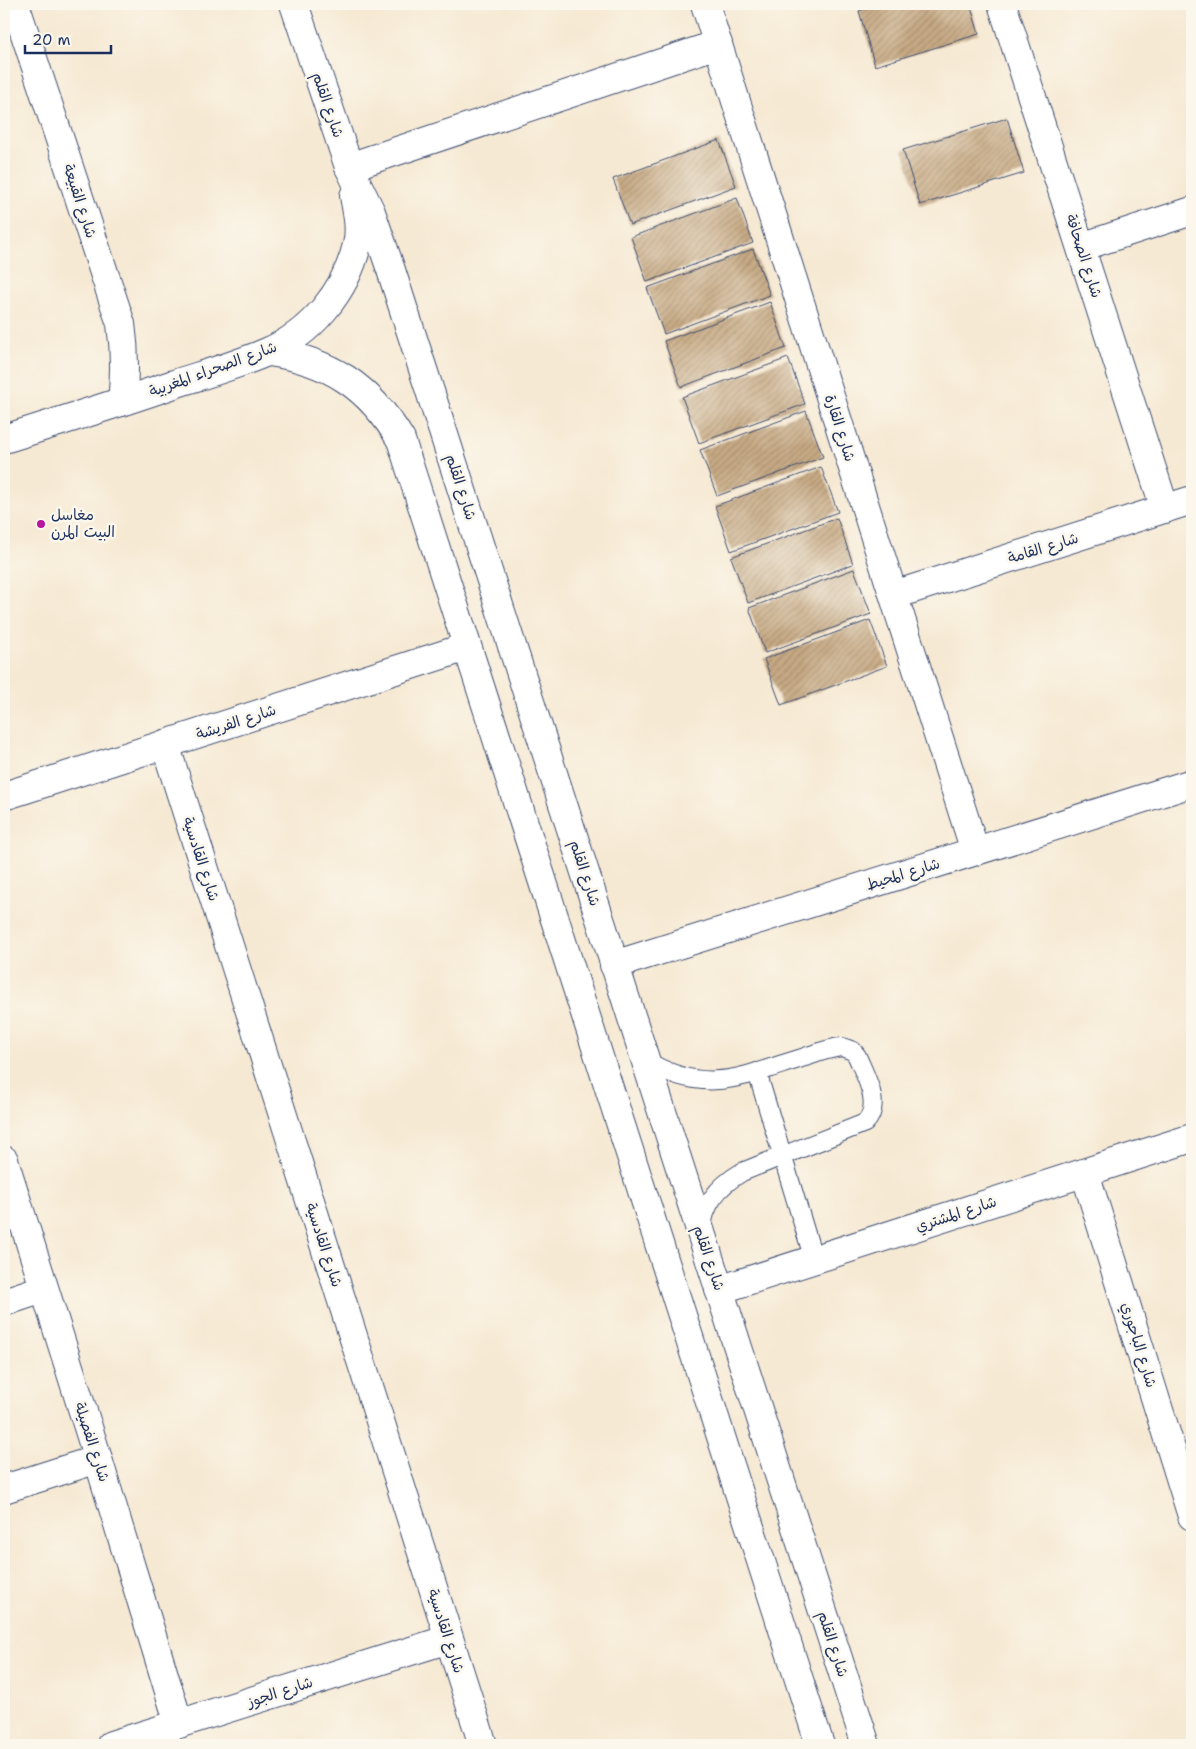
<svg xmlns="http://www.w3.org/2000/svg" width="1196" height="1749" viewBox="0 0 1196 1749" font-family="'Shantell Sans','Playpen Sans Arabic',sans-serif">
  <defs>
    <pattern id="building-hatch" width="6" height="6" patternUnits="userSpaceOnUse" patternTransform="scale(1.25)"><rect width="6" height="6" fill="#c8aa84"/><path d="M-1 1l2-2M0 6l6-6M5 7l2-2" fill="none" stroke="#a28b6f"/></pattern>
  </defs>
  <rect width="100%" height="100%" fill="#fbf7ec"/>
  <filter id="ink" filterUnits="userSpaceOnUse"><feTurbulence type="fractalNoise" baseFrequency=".02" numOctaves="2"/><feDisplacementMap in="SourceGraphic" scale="10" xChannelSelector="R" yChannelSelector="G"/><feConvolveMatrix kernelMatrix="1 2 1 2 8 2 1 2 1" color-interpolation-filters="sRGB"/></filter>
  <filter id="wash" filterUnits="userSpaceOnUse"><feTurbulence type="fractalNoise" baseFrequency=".0096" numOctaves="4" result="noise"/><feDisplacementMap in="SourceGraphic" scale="20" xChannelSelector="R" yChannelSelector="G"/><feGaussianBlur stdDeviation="1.12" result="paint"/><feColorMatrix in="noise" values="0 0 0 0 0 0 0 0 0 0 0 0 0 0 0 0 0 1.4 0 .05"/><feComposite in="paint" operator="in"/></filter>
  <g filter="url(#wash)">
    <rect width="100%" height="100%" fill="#f6e9d3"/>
    <g id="blocks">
      <g fill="url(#building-hatch)">
        <path d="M883 4H970L979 34 875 66 859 11Z"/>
        <path d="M1007 118 1024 173 920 205 903 150Z"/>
        <path d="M719 140 736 186 630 225 613 179Z"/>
        <path d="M737 198 753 243 647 282 631 237Z"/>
        <path d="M753 249 770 295 664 334 647 288Z"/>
        <path d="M770 302 786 348 681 387 664 341Z"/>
        <path d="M788 358 805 404 699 443 682 397Z"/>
        <path d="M806 411 823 457 717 496 700 450Z"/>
        <path d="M821 467 838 512 731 551 715 506Z"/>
        <path d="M837 518 853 564 748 603 731 557Z"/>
        <path d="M854 569 871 614 765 653 749 608Z"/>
        <path d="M870 620 887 666 781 705 764 659Z"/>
      </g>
    </g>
  </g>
  <g filter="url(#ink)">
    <use href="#blocks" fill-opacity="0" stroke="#3c4b70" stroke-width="1"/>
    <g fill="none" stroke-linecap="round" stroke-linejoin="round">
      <g stroke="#3c4b70" stroke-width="20">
        <g id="service">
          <path d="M645 1060C706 1097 743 1076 805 1057 817 1053 829 1048 842 1047L853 1051 857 1056C865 1076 883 1105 865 1123L742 1172C720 1185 703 1204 702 1230"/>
          <path d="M757 1072 814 1260"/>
        </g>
      </g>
      <g stroke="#3c4b70" stroke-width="30">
        <g id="minor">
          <path d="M15 4 121 324C125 351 125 375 122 402"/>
          <path d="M705 4 975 851"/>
          <path d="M1002 4 1165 509"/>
          <path d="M349 167 718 44"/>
          <path d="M1081 247 1192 211"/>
          <path d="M894 595 1192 500"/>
          <path d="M165 744 483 1745"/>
          <path d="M4 796 467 647"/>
          <path d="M614 965 1192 783"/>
          <path d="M4 1160 98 1459 179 1724"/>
          <path d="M1085 1173 1192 1516"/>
          <path d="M719 1290 1192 1138"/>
          <path d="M4 1302 43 1289"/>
          <path d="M4 1489 98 1459"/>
          <path d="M111 1745 449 1639"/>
        </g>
      </g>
      <g stroke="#3c4b70" stroke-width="30">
        <g id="tertiary">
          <path d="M294 4 349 167 371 212 390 267 866 1745"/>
          <path d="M269 352C330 361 369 386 401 440L820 1745"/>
          <path d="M4 439C61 421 117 404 174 384 205 374 237 365 267 352 311 334 346 291 357 245 361 229 357 212 354 196"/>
        </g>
      </g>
      <use href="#service" stroke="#fff" stroke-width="18"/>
      <use href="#minor" stroke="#fff" stroke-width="28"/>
      <use href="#tertiary" stroke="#fff" stroke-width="28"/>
    </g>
  </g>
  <circle fill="#b5179e" stroke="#fbf7ec" stroke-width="2" cx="41" cy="524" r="5"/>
  <g text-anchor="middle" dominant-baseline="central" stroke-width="5" stroke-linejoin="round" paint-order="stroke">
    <g font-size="15" fill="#1b2f5e" stroke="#fbf7ec">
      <text transform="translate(328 105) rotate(71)">شارع القلم</text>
      <text transform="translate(80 201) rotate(72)">شارع القبيعة</text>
      <text transform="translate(1084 256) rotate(72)">شارع الصحافة</text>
      <text transform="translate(213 369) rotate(-20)">شارع الصحراء المغربية</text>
      <text transform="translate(840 428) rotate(72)">شارع القارة</text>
      <text transform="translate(461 487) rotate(72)">شارع القلم</text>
      <text transform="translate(1043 548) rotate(-17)">شارع القامة</text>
      <text transform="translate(236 722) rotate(-18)">شارع الفريشة</text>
      <text transform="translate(201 859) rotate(72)">شارع القادسية</text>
      <text transform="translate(585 873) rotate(72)">شارع القلم</text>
      <text transform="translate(903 874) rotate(-17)">شارع المحيط</text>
      <text transform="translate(956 1214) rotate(-18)">شارع المشتري</text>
      <text transform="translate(324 1245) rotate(72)">شارع القادسية</text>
      <text transform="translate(709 1258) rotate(71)">شارع القلم</text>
      <text transform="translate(1139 1345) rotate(73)">شارع الباجوري</text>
      <text transform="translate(92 1442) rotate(72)">شارع الفصيلة</text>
      <text transform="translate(446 1631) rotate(72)">شارع القادسية</text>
      <text transform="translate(833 1644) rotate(72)">شارع القلم</text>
      <text transform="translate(280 1692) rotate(-18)">شارع الجوز</text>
    </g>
    <g font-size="15" fill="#1b2f5e" stroke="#fbf7ec" text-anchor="start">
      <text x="51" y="515">مغاسل<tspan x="51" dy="17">البيت المرن</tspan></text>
    </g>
  </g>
  <rect width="1196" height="1749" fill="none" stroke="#fbf7ec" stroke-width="20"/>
  <path d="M25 45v8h86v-8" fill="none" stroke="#1b2f5e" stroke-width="2.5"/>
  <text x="32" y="45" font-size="15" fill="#1b2f5e" stroke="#fbf7ec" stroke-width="4" paint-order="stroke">20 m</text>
</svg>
